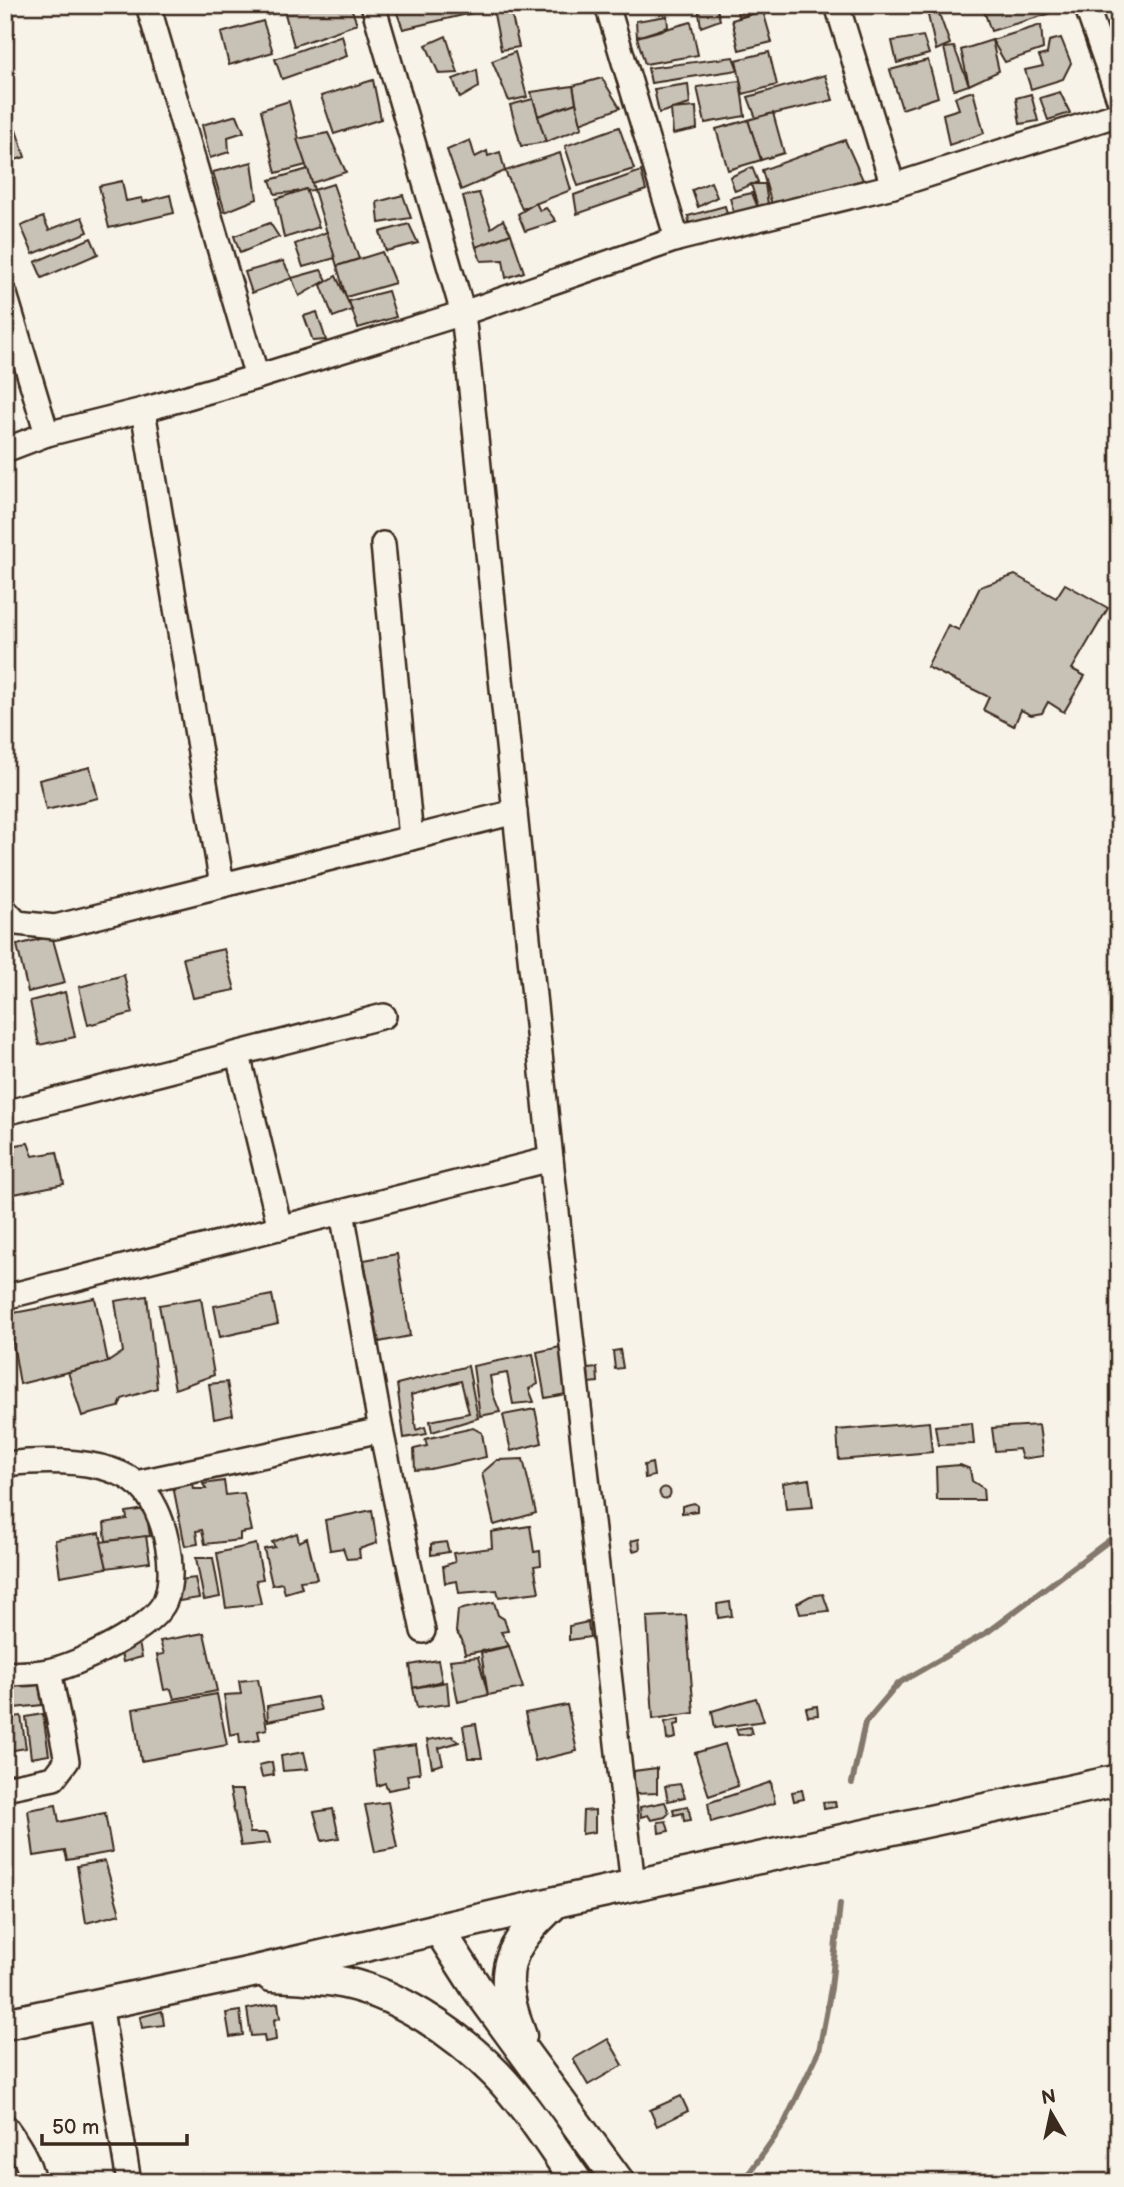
<svg xmlns="http://www.w3.org/2000/svg" width="1124" height="2187" viewBox="0 0 1124 2187" font-family="'Balsamiq Sans',sans-serif">
  <rect width="100%" height="100%" fill="#f7f3e8"/>
  <filter id="ink" filterUnits="userSpaceOnUse"><feTurbulence type="fractalNoise" baseFrequency=".0143" numOctaves="2"/><feDisplacementMap in="SourceGraphic" scale="14" xChannelSelector="R" yChannelSelector="G"/><feConvolveMatrix kernelMatrix="1 2 1 2 8 2 1 2 1" color-interpolation-filters="sRGB"/></filter>
  <g filter="url(#ink)">
    <g fill="none" stroke-linecap="round" stroke-linejoin="round">
      <g stroke="#84786c" stroke-width="6">
        <path d="M852 1783 865 1723 899 1683 986 1633 1119 1533"/>
        <path d="M743 2182 784 2124 819 2051 831 1988 840 1904"/>
      </g>
    </g>
    <g fill="#c8c1b6" stroke="#3b2a1e" stroke-width="2">
      <path d="M264 5H290L268 15Z"/>
      <path d="M297 5H350L357 24 294 46 284 10Z"/>
      <path d="M394 5H473L476 12 403 29Z"/>
      <path d="M716 5 720 20 701 27 698 6Z"/>
      <path d="M746 5H756L757 12 738 17 737 9Z"/>
      <path d="M982 5H1044L1048 14 991 31Z"/>
      <path d="M1107 5H1119V44Z"/>
      <path d="M510 8 519 47 501 50 493 9Z"/>
      <path d="M937 8 950 44 936 50 927 11Z"/>
      <path d="M763 11 772 42 739 50 732 20Z"/>
      <path d="M667 16 668 27 637 37 636 21Z"/>
      <path d="M263 21 273 52 229 65 221 33Z"/>
      <path d="M691 22 698 55 645 64 637 37Z"/>
      <path d="M1041 25 1043 49 1005 62 992 40Z"/>
      <path d="M342 35 347 56 282 79 275 59Z"/>
      <path d="M446 36 458 73 439 74 426 45Z"/>
      <path d="M923 36 929 54 897 63 892 41Z"/>
      <path d="M1061 38 1071 63 1063 79 1031 89 1025 70 1043 66 1039 56 1047 54 1049 41Z"/>
      <path d="M992 40 999 71 969 85 961 50Z"/>
      <path d="M954 47 969 85 954 90 944 48Z"/>
      <path d="M515 52 527 97 509 101 492 61Z"/>
      <path d="M769 52 777 85 743 94 736 60Z"/>
      <path d="M733 57 738 70 651 83 648 68Z"/>
      <path d="M928 60 938 97 902 109 890 70Z"/>
      <path d="M477 70 479 87 460 98 453 79Z"/>
      <path d="M825 75 833 100 756 118 748 97Z"/>
      <path d="M602 78 620 108 580 123 573 86Z"/>
      <path d="M373 80 381 119 334 134 321 96Z"/>
      <path d="M740 81 745 116 705 123 697 87Z"/>
      <path d="M688 84 690 104 659 113 654 89Z"/>
      <path d="M573 86 576 103 538 116 531 92Z"/>
      <path d="M973 91 984 133 949 145 943 114 959 109 955 97Z"/>
      <path d="M1060 92 1070 113 1048 120 1040 98Z"/>
      <path d="M1031 94 1038 121 1020 124 1016 98Z"/>
      <path d="M533 99 546 142 521 146 510 105Z"/>
      <path d="M289 101 306 165 276 173 261 110Z"/>
      <path d="M576 103 582 128 546 142 538 116Z"/>
      <path d="M696 107 697 129 673 134 671 109Z"/>
      <path d="M773 113 784 153 761 160 748 120Z"/>
      <path d="M237 115 244 132 228 137 229 152 210 158 202 125Z"/>
      <path d="M748 120 761 160 728 170 716 129Z"/>
      <path d="M619 127 634 169 578 186 565 146Z"/>
      <path d="M16 130 25 157 5 163V133Z"/>
      <path d="M328 133 346 172 312 183 297 139Z"/>
      <path d="M470 140 475 157 487 151 488 156 500 152 505 171 461 190 447 150Z"/>
      <path d="M845 140 863 180 772 205 762 170Z"/>
      <path d="M560 153 571 190 522 209 505 171Z"/>
      <path d="M252 162 257 199 225 212 213 172Z"/>
      <path d="M752 167 758 182 735 191 730 177Z"/>
      <path d="M308 169 314 190 275 194 270 180Z"/>
      <path d="M641 171 646 190 577 214 574 195Z"/>
      <path d="M122 181 126 201 142 198 143 202 170 195 174 213 109 228 99 186Z"/>
      <path d="M711 182 717 197 698 207 692 190Z"/>
      <path d="M333 184 359 259 337 266 314 190Z"/>
      <path d="M751 184H765L769 211 759 210Z"/>
      <path d="M306 189 319 227 284 238 276 199Z"/>
      <path d="M479 193 491 228 503 220 511 234 476 247 463 196Z"/>
      <path d="M752 193 759 210 735 218 730 198Z"/>
      <path d="M403 195 411 218 379 223 377 202Z"/>
      <path d="M536 203 540 211 546 208 556 221 525 231 518 214Z"/>
      <path d="M725 206 728 217 690 227 688 216Z"/>
      <path d="M43 217 49 230 82 217 88 232 33 254 21 226Z"/>
      <path d="M270 223 279 237 240 253 234 236Z"/>
      <path d="M409 224 418 243 386 251 380 232Z"/>
      <path d="M327 232 335 258 303 267 295 244Z"/>
      <path d="M511 234 524 272 506 278 503 260 481 261 476 247Z"/>
      <path d="M91 238 98 254 42 278 35 262Z"/>
      <path d="M382 252 395 283 346 297 337 266Z"/>
      <path d="M283 261 292 278 252 293 245 272Z"/>
      <path d="M321 270 327 280 299 296 292 278Z"/>
      <path d="M336 276 352 310 333 317 321 285Z"/>
      <path d="M388 291 396 317 358 328 349 301Z"/>
      <path d="M317 312 326 340 313 341 304 316Z"/>
      <path d="M1015 575 1056 598 1065 584 1108 608 1072 669 1085 676 1064 712 1048 702 1042 713 1031 715 1021 710 1014 726 983 710 989 697 927 667 948 625 959 630 980 587Z"/>
      <path d="M90 767 98 798 46 810 39 780Z"/>
      <path d="M52 936 65 983 28 992 17 945Z"/>
      <path d="M224 949 235 990 193 998 183 958Z"/>
      <path d="M124 975 133 1013 88 1025 79 987Z"/>
      <path d="M65 992 75 1037 39 1045 30 1001Z"/>
      <path d="M28 1143 33 1156 57 1152 64 1184 14 1194 5 1147Z"/>
      <path d="M397 1254 410 1336 379 1342 364 1260Z"/>
      <path d="M272 1295 278 1324 220 1337 214 1306Z"/>
      <path d="M147 1296 157 1388 122 1399 119 1407 82 1416 68 1372 108 1362 123 1352 115 1301Z"/>
      <path d="M95 1298 108 1362 20 1384 8 1314Z"/>
      <path d="M201 1298 214 1375 175 1389 159 1305Z"/>
      <path d="M560 1347 566 1394 545 1398 537 1352Z"/>
      <path d="M620 1350 623 1368 615 1369 613 1351Z"/>
      <path d="M533 1354 538 1384 529 1389 534 1402 513 1404 507 1373 490 1376 493 1394 500 1412 480 1416 473 1366Z"/>
      <path d="M468 1366 478 1418 432 1432 430 1421 469 1413 461 1381 411 1395 416 1430 425 1427 427 1434 404 1438 397 1384Z"/>
      <path d="M597 1368 598 1382 589 1383 588 1369Z"/>
      <path d="M227 1382 233 1415 214 1419 209 1384Z"/>
      <path d="M535 1409 542 1443 511 1451 503 1415Z"/>
      <path d="M929 1422 932 1452 839 1460 837 1430Z"/>
      <path d="M972 1423 974 1444 938 1445 935 1426Z"/>
      <path d="M1039 1425 1043 1456 1022 1459 1019 1449 995 1451 992 1428Z"/>
      <path d="M473 1428 482 1433 486 1457 430 1469 415 1470 414 1449 427 1446 425 1439Z"/>
      <path d="M523 1459 536 1513 494 1525 482 1473 497 1460Z"/>
      <path d="M652 1463 654 1476 645 1478 644 1465Z"/>
      <path d="M960 1465 970 1469 972 1481 983 1488 984 1500H937L936 1467Z"/>
      <path d="M191 1477 193 1489H206L203 1484 224 1481 226 1495 244 1493 252 1531 240 1533V1540L205 1544 202 1530 196 1531 198 1544 185 1546 172 1481Z"/>
      <path d="M809 1479 813 1507 786 1509 783 1483Z"/>
      <circle cx="665" cy="1493" r="5.5"/>
      <path d="M694 1503 697 1505V1511L682 1513V1506Z"/>
      <path d="M146 1509 150 1536 106 1541 104 1523 127 1519 126 1512Z"/>
      <path d="M372 1510 377 1543 359 1549 360 1558 347 1559 343 1548 330 1550 325 1520Z"/>
      <path d="M530 1526 534 1552 540 1551 541 1565 534 1566 539 1592 499 1597 497 1590 459 1593 457 1581 445 1583 443 1566 455 1562 453 1553 492 1548 491 1532Z"/>
      <path d="M100 1533 107 1568 60 1576 55 1540Z"/>
      <path d="M297 1533 299 1542 307 1538 317 1579 300 1581 302 1588 285 1593 282 1583 272 1585 264 1549 275 1547 272 1542Z"/>
      <path d="M146 1536 150 1562 107 1568 101 1542Z"/>
      <path d="M639 1539 640 1549 633 1551 631 1541Z"/>
      <path d="M446 1542 449 1552 431 1555V1544Z"/>
      <path d="M256 1544 263 1579 256 1580 261 1604 226 1608 217 1553Z"/>
      <path d="M196 1558H213L220 1597 204 1600Z"/>
      <path d="M195 1578 199 1598 179 1601 180 1580Z"/>
      <path d="M823 1594 829 1611 800 1614 797 1603 810 1596Z"/>
      <path d="M494 1602 498 1615 504 1619 508 1631 501 1632 509 1646 465 1654 462 1640 456 1632 458 1610Z"/>
      <path d="M730 1602 732 1616 718 1618 717 1604Z"/>
      <path d="M686 1615 694 1713 653 1719 647 1617Z"/>
      <path d="M588 1622 590 1637 569 1640V1626Z"/>
      <path d="M204 1633 217 1691 174 1699 171 1689 164 1690 157 1655 164 1654 160 1641Z"/>
      <path d="M139 1643 142 1657 123 1662 120 1647Z"/>
      <path d="M509 1646 523 1688 488 1695 481 1653Z"/>
      <path d="M478 1657 488 1695 458 1702 450 1660Z"/>
      <path d="M438 1660 442 1681 413 1688 410 1665Z"/>
      <path d="M38 1678 42 1705 5 1709V1684Z"/>
      <path d="M258 1679 267 1729 258 1731 260 1740 240 1743 239 1733 230 1735 224 1695 241 1694 239 1681Z"/>
      <path d="M447 1682 449 1704 417 1708 413 1688Z"/>
      <path d="M217 1694 227 1745 141 1761 133 1709Z"/>
      <path d="M317 1697 321 1710 268 1721 267 1706Z"/>
      <path d="M756 1698 764 1721 715 1728 712 1711Z"/>
      <path d="M567 1705 577 1751 535 1761 525 1713Z"/>
      <path d="M817 1706 818 1715 808 1716 806 1708Z"/>
      <path d="M43 1714 49 1755 31 1758 26 1717Z"/>
      <path d="M21 1716 26 1748 8 1751 5 1718Z"/>
      <path d="M679 1719V1724L674 1725 676 1738 667 1740 665 1722Z"/>
      <path d="M476 1724 482 1758H468L463 1726Z"/>
      <path d="M750 1727 752 1734 738 1735 736 1729Z"/>
      <path d="M452 1736 459 1742 439 1748 443 1764 432 1767 427 1740Z"/>
      <path d="M725 1744 738 1786 709 1796 695 1753Z"/>
      <path d="M416 1745 420 1773 407 1775 409 1786 388 1790 385 1783 377 1786 372 1751Z"/>
      <path d="M304 1752 308 1769 283 1771 281 1756Z"/>
      <path d="M272 1762 274 1775 262 1777 259 1765Z"/>
      <path d="M657 1768V1793L633 1794 634 1771Z"/>
      <path d="M771 1782 775 1803 711 1822 708 1803Z"/>
      <path d="M680 1784 685 1797 668 1801 665 1786Z"/>
      <path d="M230 1790H243L250 1833H267L270 1843 241 1846Z"/>
      <path d="M802 1790 804 1799 794 1801 792 1792Z"/>
      <path d="M835 1801 836 1807 824 1809 823 1802Z"/>
      <path d="M388 1802 397 1848 375 1852 365 1805Z"/>
      <path d="M665 1802 669 1813 665 1817 651 1820 648 1815 641 1817 640 1807Z"/>
      <path d="M56 1805 59 1822 105 1813 112 1852 67 1860 65 1851 34 1856 28 1810Z"/>
      <path d="M688 1806 691 1820 684 1821 683 1813 674 1815 673 1809Z"/>
      <path d="M333 1809 339 1838 322 1841 314 1812Z"/>
      <path d="M595 1810V1832L582 1834 583 1811Z"/>
      <path d="M666 1821 669 1831 659 1833 658 1822Z"/>
      <path d="M105 1861 120 1914 86 1923 77 1866Z"/>
      <path d="M278 2003 280 2018 274 2020 276 2040 265 2042 264 2035 251 2036 247 2009Z"/>
      <path d="M162 2011 164 2025 142 2028 140 2017Z"/>
      <path d="M240 2011 243 2035 230 2037 226 2013Z"/>
      <path d="M608 2039 623 2065 588 2085 573 2059Z"/>
      <path d="M681 2096 688 2111 657 2126 650 2110Z"/>
    </g>
    <g fill="none" stroke-linecap="round" stroke-linejoin="round">
      <g stroke="#3b2a1e" stroke-width="28">
        <g id="minor">
          <path d="M148 5 257 377"/>
          <path d="M373 5 463 313 551 1159 633 1885"/>
          <path d="M607 5 677 239"/>
          <path d="M837 5 893 186"/>
          <path d="M1086 5 1119 99"/>
          <path d="M5 294 47 434"/>
          <path d="M143 410 222 885"/>
          <path d="M5 450 47 434 143 410 257 377 463 313 677 239 893 186 1119 114"/>
          <path d="M383 544 411 838"/>
          <path d="M5 910 17 923 55 927 515 812"/>
          <path d="M238 1055 280 1228"/>
          <path d="M5 1113 384 1016"/>
          <path d="M342 1212 381 1430 423 1631"/>
          <path d="M5 1297 551 1159"/>
          <path d="M5 1464C44 1460 102 1458 135 1482 153 1495 163 1522 167 1543 171 1561 172 1584 165 1601 154 1628 77 1666 48 1671 34 1674 19 1673 5 1674"/>
          <path d="M136 1483 381 1430"/>
          <path d="M5 1788 54 1778 67 1761 49 1671"/>
          <path d="M100 2004 129 2182"/>
          <path d="M5 2126C18 2144 29 2160 33 2182"/>
        </g>
      </g>
      <g stroke="#3b2a1e" stroke-width="35">
        <g id="major">
          <path d="M438 1928 476 1987 619 2182"/>
          <path d="M271 1976C292 1977 314 1978 335 1981 395 1991 455 2032 496 2074 527 2106 551 2146 577 2182"/>
          <path d="M5 2024 243 1974 556 1902 1119 1780"/>
          <path d="M521 2036C496 1970 506 1948 556 1902"/>
        </g>
      </g>
      <use href="#minor" stroke="#f7f3e8" stroke-width="23"/>
      <use href="#major" stroke="#f7f3e8" stroke-width="30"/>
    </g>
  </g>
  <rect width="1124" height="2187" fill="none" stroke="#f7f3e8" stroke-width="28"/>
  <rect x="14" y="14" width="1096" height="2159" fill="none" stroke="#3b2a1e" stroke-width="2.5" filter="url(#ink)"/>
  <g transform="translate(1051 2113) rotate(351)" stroke="#f7f3e8" stroke-width="5" paint-order="stroke">
  <path d="M0-5L12 26L0 18L-12 26Z" fill="#3b2a1e"/>
  <text y="-10" font-size="19" font-weight="bold" text-anchor="middle" fill="#3b2a1e">N</text>
  </g>
  <path d="M42 2134v10h145v-10" fill="none" stroke="#3b2a1e" stroke-width="3.5"/>
  <text x="52" y="2134" font-size="21" fill="#3b2a1e" stroke="#f7f3e8" stroke-width="5" paint-order="stroke">50 m</text>
</svg>
